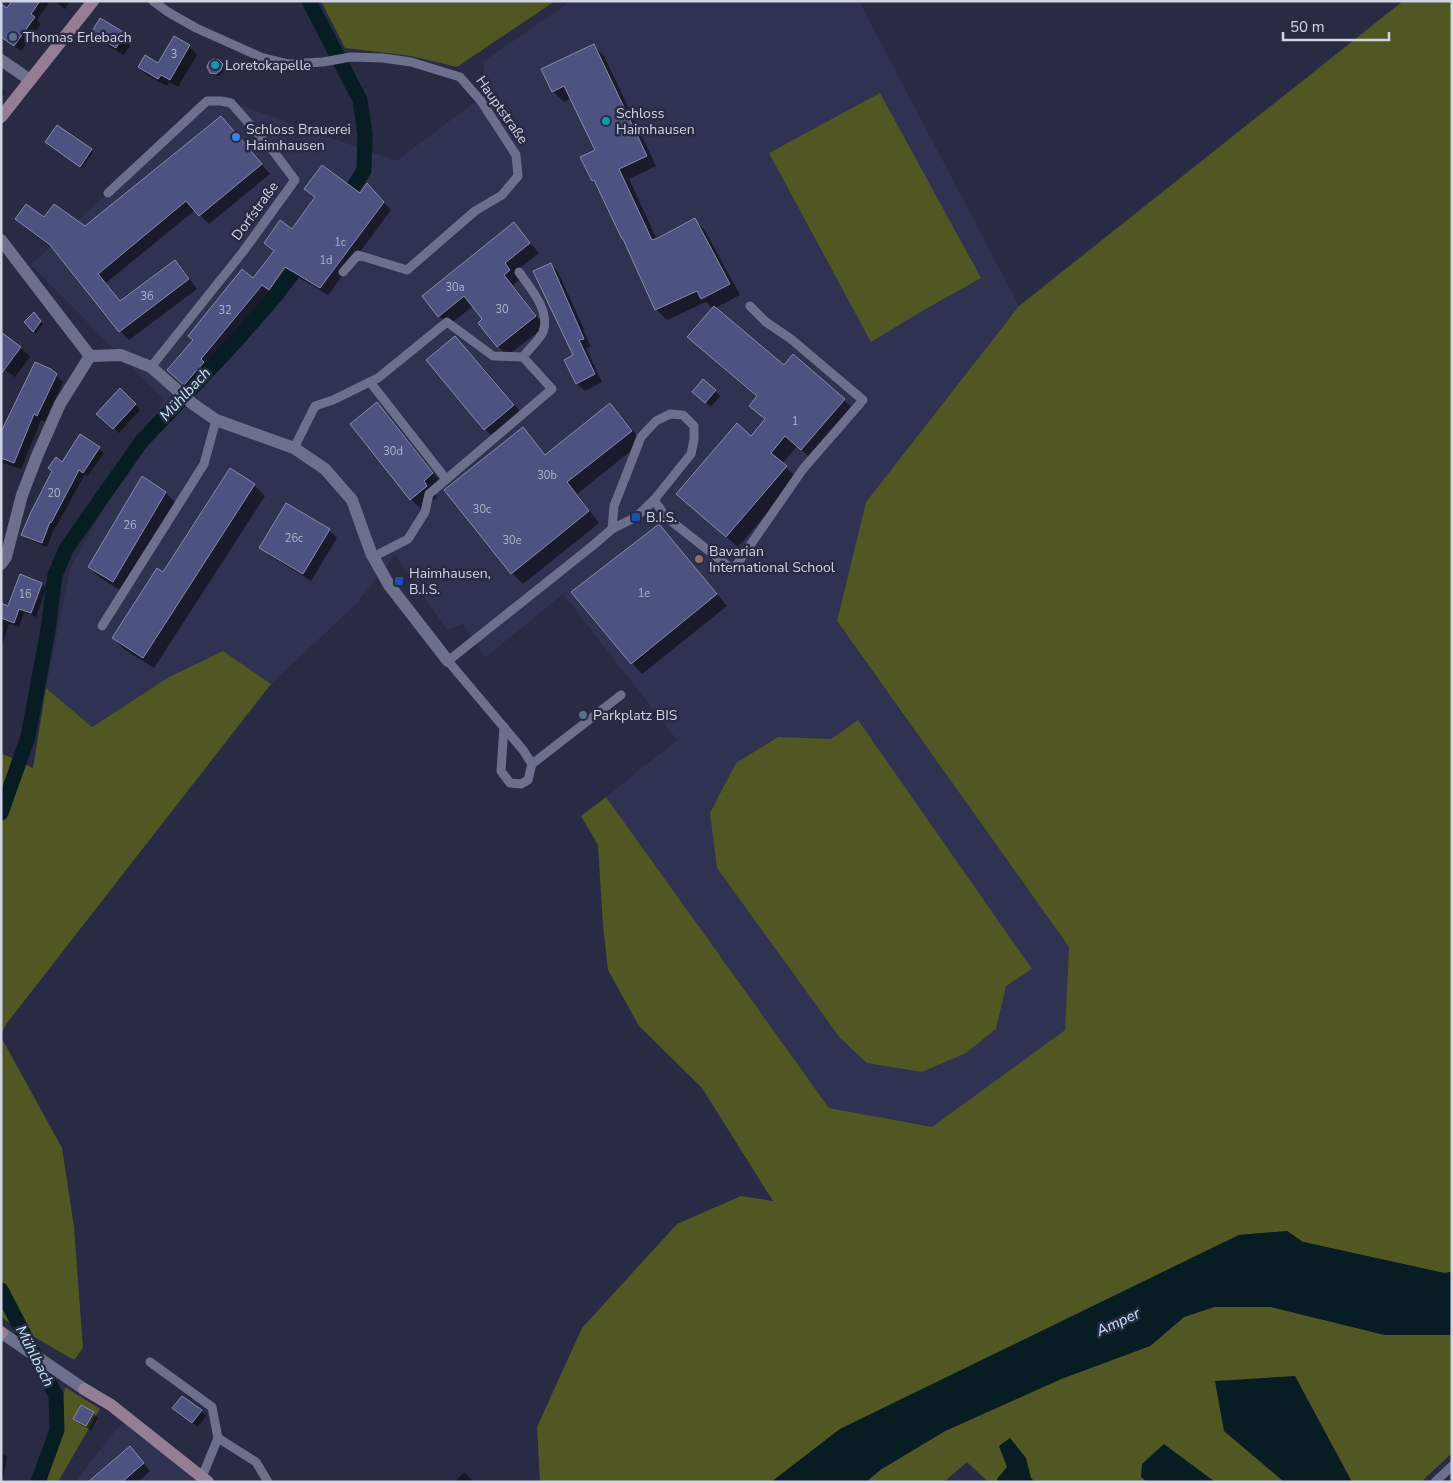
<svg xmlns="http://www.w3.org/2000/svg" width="1453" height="1483" viewBox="0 0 1453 1483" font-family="'Nunito Sans',sans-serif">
  <rect width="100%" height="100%" fill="#282b43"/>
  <g fill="#2f3251">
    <path d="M571 1H859L1019 306 866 502 837 622 1069 947 1065 1030 932 1128 829 1108 606 797 677 740 563 594 485 658 463 624 447 630 395 555 357 603 271 684 223 651 169 677 92 727 46 688 70 568 164 400 31 265 211 95 396 161 484 95V61Z"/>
    <path d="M122 1422 174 1462 198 1482H75Z"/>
  </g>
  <g fill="#505723">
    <path d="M321 1H555L457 67 411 56 345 48Z"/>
    <path d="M1403 1H1452V1272L1444 1273 1303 1242 1287 1231 1239 1235 840 1429 772 1482H540L537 1427 582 1328 677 1224 741 1196 773 1201 702 1088 639 1026 608 970 603 926 598 845 581 816 606 797 829 1108 932 1127 1065 1030 1069 947 837 621 866 502 1019 306Z"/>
    <path d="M880 93 981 278 922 311 871 342 769 153Z"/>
    <path d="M223 651 271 684 7 1023 1 1034V753L33 768 46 688 92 727 169 677Z"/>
    <path d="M858 720 1032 969 1006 986 996 1029 966 1053 922 1072 867 1063 840 1038 717 868 710 813 736 763 778 737 831 739Z"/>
    <path d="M1 1037 62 1148 74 1227 83 1348 74 1360 5 1320 1 1315Z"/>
    <path d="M1214 1307H1271L1385 1335H1452V1453L1421 1482H988L967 1462 944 1482H866L880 1470 945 1431 1061 1379 1150 1346 1184 1317Z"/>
    <path d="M65 1387 100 1409 58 1482H47Z"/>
  </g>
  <g fill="#071c23">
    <path d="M1287 1231 1303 1242 1444 1273 1452 1272V1335H1385L1271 1307H1214L1184 1317 1150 1346 1061 1379 945 1431 880 1470 866 1482H771L840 1429 1239 1235Z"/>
    <path d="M1295 1376 1352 1482H1284L1224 1431 1215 1381Z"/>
    <path d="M1010 1438 1026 1458 1031 1478 1035 1482H999L997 1479 1007 1467 999 1446Z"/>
    <path d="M1164 1444 1215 1482H1147L1141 1477 1142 1464Z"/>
  </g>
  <g fill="#0007">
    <path d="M18 1H50L37 20 41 24 21 51 1 37V6L7 10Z"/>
    <path d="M55 1H70L65 9Z"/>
    <path d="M92 33 124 34 132 42 124 55 100 41Z"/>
    <path d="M175 38 189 46 197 55 178 87 169 82 167 86 147 75 139 67 159 64Z"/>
    <path d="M593 45 604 56 656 166 629 179 657 240 695 220 705 231 740 295 715 308 784 367 844 400 855 411 813 460 797 446 782 464 797 478 738 547 678 494 751 437 766 420 762 416 758 397 700 348 713 309 706 302 667 320 656 309 598 186 593 181 582 158 596 151 571 98 564 102 553 91Z"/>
    <path d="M218 61 224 67 223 72 219 76 213 75 211 73Z"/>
    <path d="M1 88 5 92 1 98Z"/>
    <path d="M221 118 270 174 209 224 195 210 106 283 121 302 175 262 184 271 197 289 129 340 120 331 56 251 26 228 17 219H45L85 228Z"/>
    <path d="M57 126 93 152 82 168 49 144Z"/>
    <path d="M367 185 391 210 328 295 293 274 277 297 270 291 208 367 211 370 192 392 176 378 275 252 265 243 292 231 316 198 306 189 360 195Z"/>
    <path d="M514 224 539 253 514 273 519 280 513 285 543 324V328L507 356 498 346 484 319 473 306 449 325 439 316Z"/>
    <path d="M551 264 558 272 584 329H583L591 347 586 348 602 382 585 391 577 384 574 356Z"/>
    <path d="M34 314 43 324 36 333 25 322Z"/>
    <path d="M1 334 21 348 30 357 15 377 1 367Z"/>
    <path d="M455 337 489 374 524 416 496 440 485 429 427 360Z"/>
    <path d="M56 375 63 382 45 422 41 420 21 469 1 462V435Z"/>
    <path d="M120 390 140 410 119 433 98 414Z"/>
    <path d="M715 391 720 396 711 407 699 397Z"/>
    <path d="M377 404 388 415 443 485 434 493 437 497 422 510 411 499Z"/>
    <path d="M610 405 621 416 642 442 577 494 599 523 523 584 512 573 446 490 523 428 546 455Z"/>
    <path d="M81 436 104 453 88 476 85 474 56 527 55 526 47 547 28 539 23 535Z"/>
    <path d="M143 478 166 493 177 504 124 592 100 578 89 567Z"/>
    <path d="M254 485 265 496 154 668 124 649 113 638 163 574Z"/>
    <path d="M659 526 670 537 727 606 642 674 632 663Z"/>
    <path d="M329 530 337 538 311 581 269 555 261 547Z"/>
    <path d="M21 576 42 585H40L29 614 24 613 19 627 9 624 1 648V604L9 607Z"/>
    <path d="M43 585 46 589 36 617 31 615Z"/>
    <path d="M201 1411 206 1416 198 1427 179 1413Z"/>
    <path d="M93 1413 98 1418 91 1430 80 1424 75 1419Z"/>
    <path d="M1 1452 7 1457 3 1479H1Z"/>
    <path d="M137 1455 150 1471 138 1482H90Z"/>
    <path d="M464 1472 474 1482H455Z"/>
  </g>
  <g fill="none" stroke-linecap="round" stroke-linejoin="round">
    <g stroke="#071c23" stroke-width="15">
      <path d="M309 1 360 100 365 134 364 170 343 204"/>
      <path d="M1 813 28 737 48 630 55 575 66 549 141 442 237 340 277 294 305 257"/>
      <path d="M1 1290 56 1396 57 1430 38 1482"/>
    </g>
  </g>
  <g fill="#4d5280" stroke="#878ba9">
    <path d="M12 1H40L31 14 35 17 14 46 1 37V4L7 8Z"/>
    <path d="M100 18 125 33 116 48 91 33Z"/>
    <path d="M174 36 190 45 170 80 161 75 158 79 138 67 145 55 158 63Z"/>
    <path d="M594 44 647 156 619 169 652 240 658 238 695 218 730 284 701 299 697 291 655 310 623 239H622L594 180 592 181 580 157 595 150 564 86 552 92 541 69Z"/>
    <path d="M213 59 219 60 223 64 221 70 216 74 210 73 207 67 209 62Z"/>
    <path d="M221 116 262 164 199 216 186 201 98 274 120 301 175 260 189 279 119 332 50 245 15 219 26 204 44 217 54 204 85 226Z"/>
    <path d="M57 125 92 149 80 167 45 142Z"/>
    <path d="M322 165 360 193 367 183 384 202 320 288 285 267 269 290 262 285 201 359 204 362 184 385 167 370 193 340 188 336 242 269 253 278 274 251 264 243 280 220 292 229 315 197 304 189Z"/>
    <path d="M514 222 530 243 505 263 510 270 504 275 536 316 497 347 478 323 482 319 464 296 438 317 422 296Z"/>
    <path d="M551 263 584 339 579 340 595 374 576 384 564 360 573 355 533 271Z"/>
    <path d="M714 306 784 365 793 354 845 399 801 450 785 436 771 453 787 466 726 537 676 494 737 423 751 436 765 419 749 406 757 396 687 337Z"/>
    <path d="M34 312 41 321 33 332 24 322Z"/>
    <path d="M1 332 21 347 1 374Z"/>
    <path d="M455 336 514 405 484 430 426 360Z"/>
    <path d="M35 362 51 369 57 374 37 416 34 414 14 463 1 458V432Z"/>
    <path d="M703 379 716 390 705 403 692 392Z"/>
    <path d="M120 388 136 404 113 429 96 414Z"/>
    <path d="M377 402 433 473 424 481 427 486 410 500 350 424Z"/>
    <path d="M610 403 632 431 567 482 589 511 511 574 444 490 523 427 545 455Z"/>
    <path d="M80 434 100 447 83 473 79 470 51 523 50 522 42 543 21 535 31 512 52 471 48 468 56 457 62 462Z"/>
    <path d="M230 468 255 484 143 658 112 638 157 568 163 572Z"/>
    <path d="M142 476 166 492 113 582 88 567Z"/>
    <path d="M286 503 330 529 303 574 259 548Z"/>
    <path d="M659 524 717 594 631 664 571 592Z"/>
    <path d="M20 574 42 583 31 613 19 609 14 623 1 618V603L8 606Z"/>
    <path d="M182 1396 202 1410 192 1423 172 1408Z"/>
    <path d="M81 1405 94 1412 86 1426 73 1419Z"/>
    <path d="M130 1446 144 1463 122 1482H88Z"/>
  </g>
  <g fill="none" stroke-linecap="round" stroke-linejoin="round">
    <g stroke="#6c708c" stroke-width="9">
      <path d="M153 1 168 12 196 28 263 58 288 64 323 62 351 57 383 58 411 62 460 77 481 101 516 155 518 176 502 195 475 211 407 270 358 255 343 272"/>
      <path d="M108 193 207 101H221L231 103 274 152 295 180 242 253 151 367"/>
      <path d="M519 272C530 288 551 311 543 332 540 339 528 350 523 357"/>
      <path d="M370 382 446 479"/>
      <path d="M294 448 315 406 333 400 378 378 447 322 493 356 523 357"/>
      <path d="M654 500 666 517 733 570 803 469 863 400 791 339 766 322 750 306"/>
      <path d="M373 557 408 539 425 512 429 494 552 389 523 357"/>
      <path d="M102 626 204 464 216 420"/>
      <path d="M504 727 501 771 510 783 521 784 528 780 532 764 621 695"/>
      <path d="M532 764 523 750 448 661 591 547 612 529 636 517 654 500 691 454 694 440V426L683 415 670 414 656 421 641 437 614 506 612 529"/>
      <path d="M150 1362 212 1407 218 1438 202 1477"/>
      <path d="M218 1438 256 1462 268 1482"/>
      <path d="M1435 1482 1452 1466"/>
    </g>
    <g stroke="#6c708c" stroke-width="12">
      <path d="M1 60 30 80"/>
      <path d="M1 240 90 356"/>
      <path d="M90 356 121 355 151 367 193 404 216 420 294 448 325 469 352 500 371 553 389 585 448 661"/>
      <path d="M1 564 6 557 22 495 37 456 60 404 90 356"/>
      <path d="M1 1335 2 1333 84 1389"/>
    </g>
    <g stroke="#957e95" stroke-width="12">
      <path d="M1 117 93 1"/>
      <path d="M1 1332 2 1333"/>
      <path d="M84 1389 111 1405 208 1482"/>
    </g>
  </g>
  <g fill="#5c6f8a" stroke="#282b43" stroke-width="2">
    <circle cx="13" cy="37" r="5"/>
    <circle cx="583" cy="715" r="5"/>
  </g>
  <g fill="#0f9aa8" stroke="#282b43" stroke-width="2">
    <circle cx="215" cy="65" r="5"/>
    <circle cx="606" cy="121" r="5"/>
  </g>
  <circle fill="#3f7fe0" stroke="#282b43" stroke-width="2" cx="236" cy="137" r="5"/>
  <g fill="#1a4fb4" stroke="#282b43" stroke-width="2">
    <rect x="631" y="512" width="10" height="10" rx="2.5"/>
    <rect x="394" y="576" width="10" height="10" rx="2.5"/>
  </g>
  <circle fill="#8d6e63" stroke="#282b43" stroke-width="2" cx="699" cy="559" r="5"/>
  <g text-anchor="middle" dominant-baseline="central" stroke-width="5" stroke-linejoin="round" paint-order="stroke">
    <g font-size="11" fill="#b0b4cb">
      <text x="174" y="54">3</text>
      <text x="340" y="242">1c</text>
      <text x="326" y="260">1d</text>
      <text x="455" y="287">30a</text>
      <text x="147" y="296">36</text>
      <text x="502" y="309">30</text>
      <text x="225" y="310">32</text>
      <text x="795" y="421">1</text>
      <text x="393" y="451">30d</text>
      <text x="547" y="475">30b</text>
      <text x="54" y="493">20</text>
      <text x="482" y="509">30c</text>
      <text x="130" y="525">26</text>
      <text x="294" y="538">26c</text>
      <text x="512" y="540">30e</text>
      <text x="644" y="593">1e</text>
      <text x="25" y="594">16</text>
    </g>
    <g font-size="14" fill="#d1d4e4" stroke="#282b43" text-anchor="start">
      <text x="23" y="37">Thomas Erlebach</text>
      <text x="225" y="65">Loretokapelle</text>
      <text x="616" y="113">Schloss<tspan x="616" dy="16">Haimhausen</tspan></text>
      <text x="246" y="129">Schloss Brauerei<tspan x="246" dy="16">Haimhausen</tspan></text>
      <text x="646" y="517">B.I.S.</text>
      <text x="709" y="551">Bavarian<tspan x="709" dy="16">International School</tspan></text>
      <text x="409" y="573">Haimhausen,<tspan x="409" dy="16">B.I.S.</tspan></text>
      <text x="593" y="715">Parkplatz BIS</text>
    </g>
    <g font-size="14" fill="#d1d4e4" stroke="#282b43">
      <text transform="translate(502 110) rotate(55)">Hauptstraße</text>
      <text transform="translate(255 211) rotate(-54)">Dorfstraße</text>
    </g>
    <g font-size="15" font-style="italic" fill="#c4e8f6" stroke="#282b43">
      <text transform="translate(185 394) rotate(-47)">Mühlbach</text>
      <text transform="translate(1118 1322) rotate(-25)">Amper</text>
      <text transform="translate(35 1356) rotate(63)">Mühlbach</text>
    </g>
  </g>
  <rect width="1453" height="1483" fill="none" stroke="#d1d4e4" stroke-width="5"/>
  <path d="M1283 32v8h106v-8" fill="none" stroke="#d1d4e4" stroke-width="2.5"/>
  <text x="1290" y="32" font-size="15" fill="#d1d4e4" stroke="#282b43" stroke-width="4" paint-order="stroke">50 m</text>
</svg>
